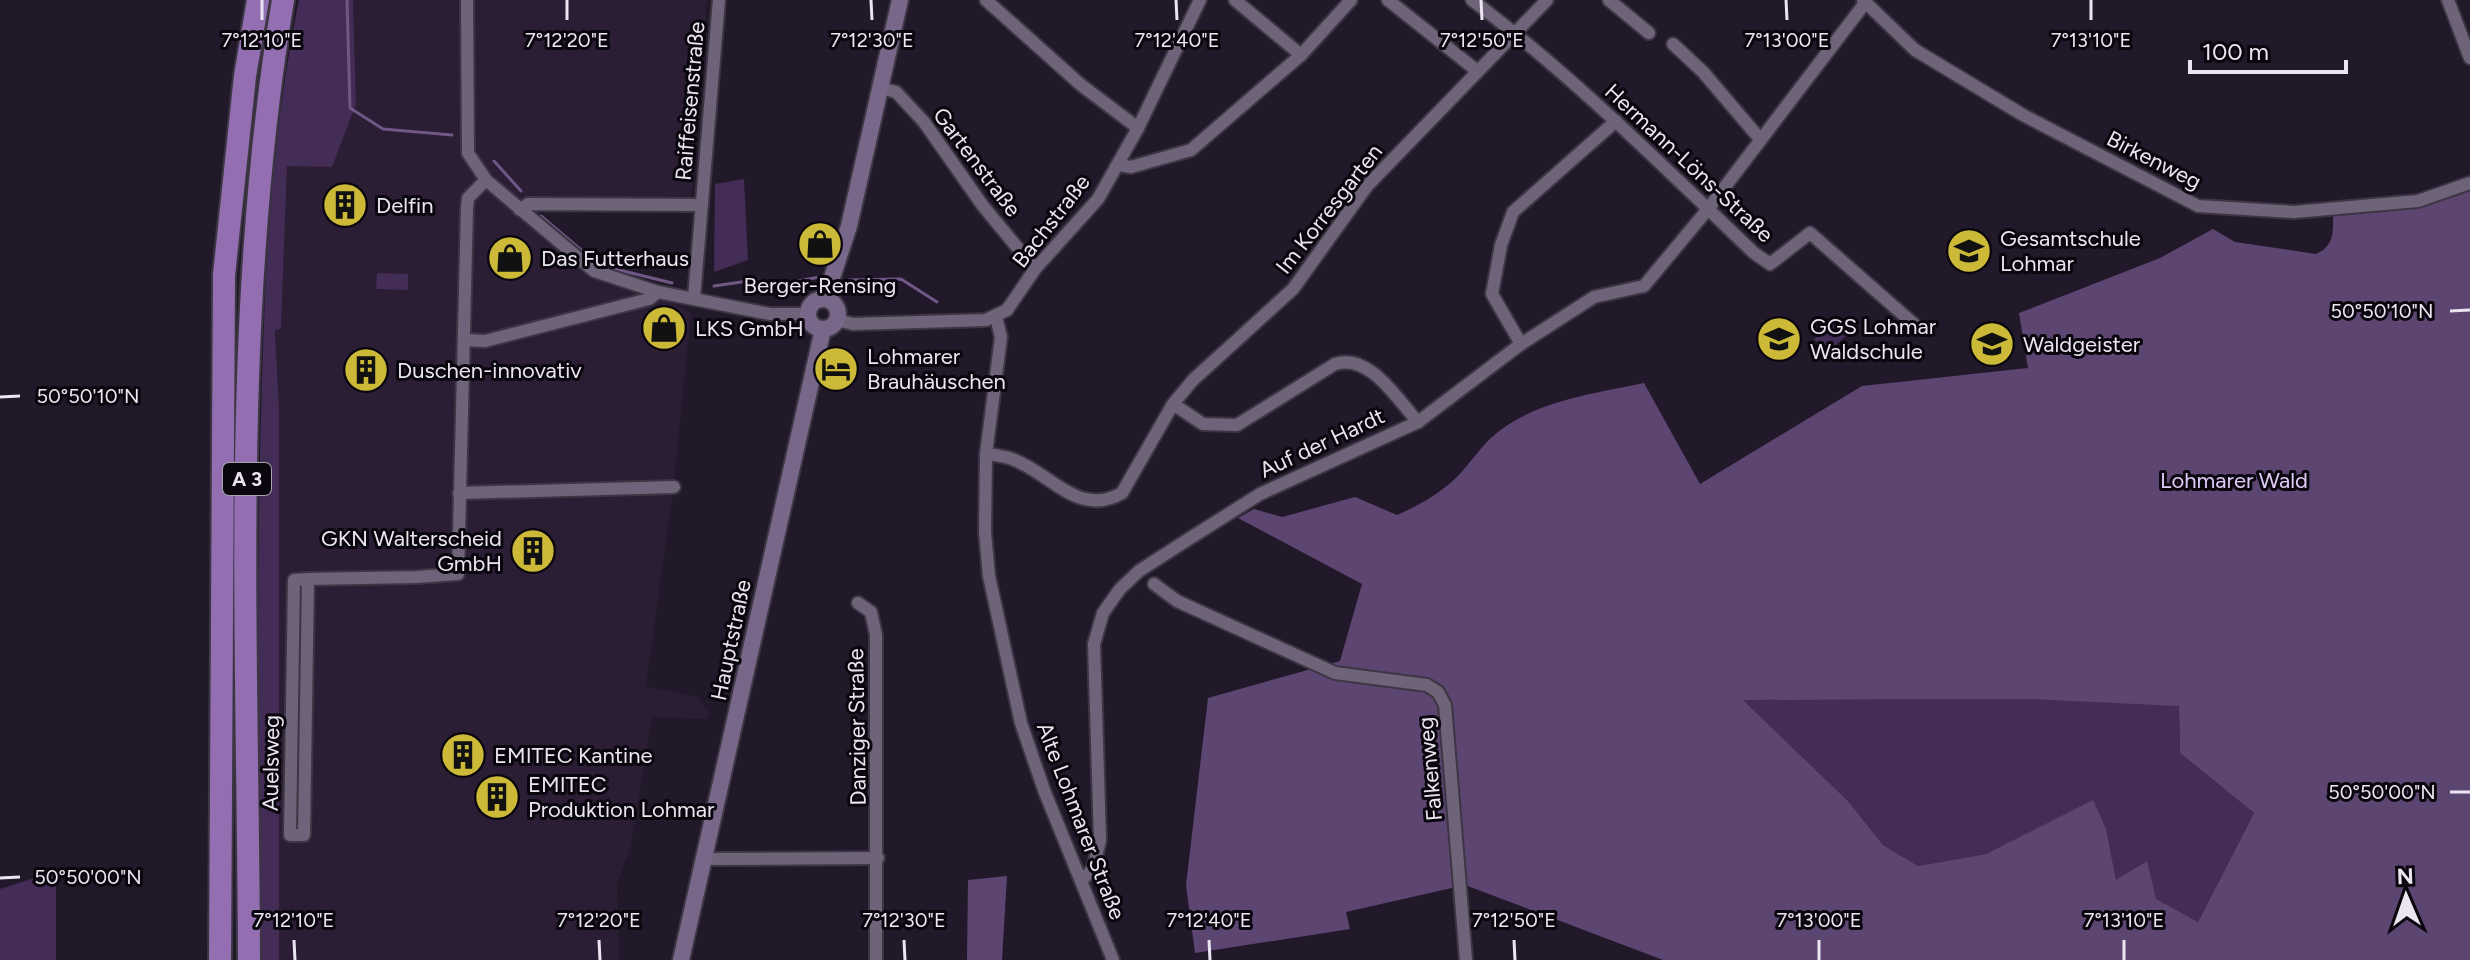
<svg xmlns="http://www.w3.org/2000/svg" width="2470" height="960" viewBox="0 0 2470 960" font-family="Figtree,sans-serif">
  <rect width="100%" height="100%" fill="#21192a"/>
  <path fill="#2a1d34" d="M353 0H707L691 202 523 200 512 210 600 280 673 302 691 313 673 491 646 686 697 697 709 712 707 719 652 717 631 846 617 884 619 960H279V409L275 329H281L287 166 356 104Z"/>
  <g fill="#432c56">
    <path d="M299 0H353L356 104 332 167 287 166 281 329 275 330 279 409V960H259C258 792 257 625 260 457 264 298 267 158 299 0Z"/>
    <path d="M744 179 748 260 714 272 715 184Z"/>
    <path d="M377 273 408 274V290L376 289Z"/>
    <path d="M1836 319 1849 333 1827 353 1814 339Z"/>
    <path d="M2027 699 2179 705 2180 753 2254 813 2198 922 2116 881 2106 828 2093 801 1986 854 1918 866 1883 845 1848 801 1743 700Z"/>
    <path d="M56 871V960H0V889Z"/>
  </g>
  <g fill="#5d4572" fill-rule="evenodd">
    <path d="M2470 191V960H1663L1465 885 1346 912 1350 929 1195 953 1186 885 1208 698 1340 661 1362 584 1238 518 1254 509 1282 517 1355 497 1397 515C1420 505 1441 493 1459 475 1470 463 1480 448 1492 437 1532 401 1593 394 1644 383L1700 484 1862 386 2028 368 2019 313 2160 258 2213 229 2235 242 2316 254C2335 246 2333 231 2333 213L2394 210ZM2027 699 2179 706 2180 753 2254 813 2198 922 2156 899 2147 861 2116 880 2106 828 2093 800 1986 854 1918 866 1883 845 1848 801 1743 700Z"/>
    <path d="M1007 876 1002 960H967L968 880Z"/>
  </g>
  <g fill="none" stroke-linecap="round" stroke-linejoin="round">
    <g stroke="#705786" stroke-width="3">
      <path d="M347 0 350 108 383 129 452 135"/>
      <path d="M494 161 521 191"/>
      <path d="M541 216 599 265 672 283"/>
      <path d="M849 280 901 279 937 302"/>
      <path d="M755 281 787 283 820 277"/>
      <path d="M714 286 748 281"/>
    </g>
    <g stroke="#3c3643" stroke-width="16">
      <g id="street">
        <path d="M467 0 468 153 486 180 594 271 658 292 770 314H808"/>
        <path d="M986 0 1081 85 1138 128"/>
        <path d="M1235 0 1301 55"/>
        <path d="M1388 0 1476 70"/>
        <path d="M1472 0C1573 76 1663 166 1754 253L1770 264 1810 233 1915 325"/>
        <path d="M1609 0 1649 33"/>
        <path d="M1863 0 1915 50 2023 115 2198 206 2294 212 2418 201 2470 183"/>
        <path d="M2448 0 2470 58"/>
        <path d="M1673 44 1703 72 1760 139"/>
        <path d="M880 88 896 92 924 122 983 206 1035 269"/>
        <path d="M1118 165 1131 167 1191 150 1301 55 1351 0"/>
        <path d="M520 210 528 204 702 205"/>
        <path d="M694 298 719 0"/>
        <path d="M996 317 1001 337 986 454 985 532 989 576 1021 723 1044 790 1113 960"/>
        <path d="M837 320 853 324 986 320 1007 310 1035 269 1098 199 1138 128 1200 0"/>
        <path d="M464 340 485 341 649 299 658 292"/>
        <path d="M1521 344 1492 294 1501 245 1513 212 1616 121"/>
        <path d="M1173 404 1203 424 1237 425 1335 364C1370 353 1397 399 1418 422"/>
        <path d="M986 454C995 455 1004 456 1012 459 1051 473 1078 518 1122 493L1173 404 1193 380 1293 289 1367 186 1547 0"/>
        <path d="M459 493 674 487"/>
        <path d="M308 579 304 835H290L294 580 308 579 417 577 458 574 467 208 468 198 486 180"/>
        <path d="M1154 584 1177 601 1335 673 1427 685 1438 692 1445 705 1466 960"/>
        <path d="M858 603 871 612 876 635V960"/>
        <path d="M704 859 878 858"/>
        <path d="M1082 880 1093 869 1100 840 1094 644 1103 613 1120 589 1139 571 1184 542 1260 494 1418 422 1521 344 1594 297 1644 286 1708 209 1865 3"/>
      </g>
    </g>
    <g stroke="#3c3643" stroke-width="20">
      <g id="secondary">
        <path d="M825 299 849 226 900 0"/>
        <circle cx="823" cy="314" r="15"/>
        <path d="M681 960 823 329"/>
      </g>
    </g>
    <g stroke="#3c3643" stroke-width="26">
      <g id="highway">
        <path d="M220 960 224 275 245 76 258 0"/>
        <path d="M249 960C248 640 230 317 283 0"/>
      </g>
    </g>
    <use href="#street" stroke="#6e6378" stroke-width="12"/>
    <use href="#secondary" stroke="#796789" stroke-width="16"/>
    <use href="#highway" stroke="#936fb2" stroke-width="22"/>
  </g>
  <path fill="none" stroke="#ebe5f1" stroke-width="3" d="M262 0V20M567 0V20M871 0 872 20M1176 0 1177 20M1481 0 1482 20M1786 0 1787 20M2091 0V20M2450 311 2470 310M0 397 20 396M2450 792H2470M0 878 20 877M294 940 295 960M599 940 600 960M904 940 905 960M1209 940 1210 960M1514 940 1515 960M1819 940V960M2124 940V960"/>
  <defs>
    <g id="building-disc" transform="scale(2.3)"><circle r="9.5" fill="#ccb938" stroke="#09060d"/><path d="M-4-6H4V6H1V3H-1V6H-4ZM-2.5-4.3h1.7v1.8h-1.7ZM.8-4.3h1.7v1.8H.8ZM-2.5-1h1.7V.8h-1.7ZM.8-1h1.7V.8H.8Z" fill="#111"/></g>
    <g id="shop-disc" transform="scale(2.3)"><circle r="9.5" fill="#ccb938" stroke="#09060d"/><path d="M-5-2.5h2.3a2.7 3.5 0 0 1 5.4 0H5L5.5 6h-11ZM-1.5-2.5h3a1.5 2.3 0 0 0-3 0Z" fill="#111"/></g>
    <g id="school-disc" transform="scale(2.3)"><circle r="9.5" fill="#ccb938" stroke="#09060d"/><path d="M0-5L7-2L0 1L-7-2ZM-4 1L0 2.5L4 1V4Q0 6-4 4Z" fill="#111"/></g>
    <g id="hotel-disc" transform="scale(2.3)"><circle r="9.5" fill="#ccb938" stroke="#09060d"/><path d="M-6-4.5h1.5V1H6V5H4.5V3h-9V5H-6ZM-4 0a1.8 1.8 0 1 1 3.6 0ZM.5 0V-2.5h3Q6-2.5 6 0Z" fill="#111"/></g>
  </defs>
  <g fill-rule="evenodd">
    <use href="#building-disc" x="345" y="205"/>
    <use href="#shop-disc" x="820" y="244"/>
    <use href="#school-disc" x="1969" y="251"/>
    <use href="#shop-disc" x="510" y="258"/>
    <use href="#shop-disc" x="664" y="328"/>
    <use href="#school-disc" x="1779" y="339"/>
    <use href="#school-disc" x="1992" y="344"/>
    <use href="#hotel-disc" x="836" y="369"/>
    <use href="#building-disc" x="366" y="370"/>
    <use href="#building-disc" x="533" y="551"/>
    <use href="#building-disc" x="463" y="755"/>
    <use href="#building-disc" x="497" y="797"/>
  </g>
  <g text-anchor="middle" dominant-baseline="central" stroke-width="6" stroke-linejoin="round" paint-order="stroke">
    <rect fill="#09060d" stroke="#a7a2ad" stroke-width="2" x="223" y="463" width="48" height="32" rx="6"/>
    <g font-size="20" font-weight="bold" fill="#ebe5f1">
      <text x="247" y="479">A 3</text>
    </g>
    <g font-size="22" fill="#ebe5f1" stroke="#09060d">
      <text transform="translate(690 101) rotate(-85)">Raiffeisenstraße</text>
      <text transform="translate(2154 160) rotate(27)">Birkenweg</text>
      <text transform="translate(977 162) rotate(53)">Gartenstraße</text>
      <text transform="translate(1689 163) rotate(43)">Hermann-Löns-Straße</text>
      <text transform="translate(1329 209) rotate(-52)">Im Korresgarten</text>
      <text transform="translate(1051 221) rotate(-52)">Bachstraße</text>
      <text transform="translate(1322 443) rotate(-25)">Auf der Hardt</text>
      <text transform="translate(731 640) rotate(-78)">Hauptstraße</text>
      <text transform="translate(857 727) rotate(-91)">Danziger Straße</text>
      <text transform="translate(271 763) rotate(-89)">Auelsweg</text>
      <text transform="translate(1430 769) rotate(-95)">Falkenweg</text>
      <text transform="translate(1081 821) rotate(69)">Alte Lohmarer Straße</text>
    </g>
    <g font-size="22" fill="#ebe5f1" stroke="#09060d" text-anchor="start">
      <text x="376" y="205">Delfin</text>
      <text x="2000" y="238">Gesamtschule<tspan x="2000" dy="25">Lohmar</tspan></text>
      <text x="541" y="258">Das Futterhaus</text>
      <text x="820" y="285" text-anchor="middle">Berger-Rensing</text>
      <text x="1810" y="326">GGS Lohmar<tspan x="1810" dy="25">Waldschule</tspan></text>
      <text x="695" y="328">LKS GmbH</text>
      <text x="2023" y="344">Waldgeister</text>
      <text x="867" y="356">Lohmarer<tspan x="867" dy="25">Brauhäuschen</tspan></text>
      <text x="397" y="370">Duschen-innovativ</text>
      <text x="502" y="538" text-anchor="end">GKN Walterscheid<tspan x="502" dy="25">GmbH</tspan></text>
      <text x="494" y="755">EMITEC Kantine</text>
      <text x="528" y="784">EMITEC<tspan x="528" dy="25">Produktion Lohmar</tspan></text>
    </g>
    <g font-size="22" fill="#e0caf6" stroke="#09060d">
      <text x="2234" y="480">Lohmarer Wald</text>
    </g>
  </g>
  <g font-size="20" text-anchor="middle" fill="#ebe5f1" stroke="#09060d" stroke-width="6" stroke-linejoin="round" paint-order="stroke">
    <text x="262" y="47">7°12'10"E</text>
    <text x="567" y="47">7°12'20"E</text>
    <text x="872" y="47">7°12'30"E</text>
    <text x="1177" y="47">7°12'40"E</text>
    <text x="1482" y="47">7°12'50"E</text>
    <text x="1787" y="47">7°13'00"E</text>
    <text x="2091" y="47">7°13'10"E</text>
    <text x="2382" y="318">50°50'10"N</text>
    <text x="88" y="403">50°50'10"N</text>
    <text x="2382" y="799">50°50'00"N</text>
    <text x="88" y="884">50°50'00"N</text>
    <text x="294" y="927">7°12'10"E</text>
    <text x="599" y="927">7°12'20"E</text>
    <text x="904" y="927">7°12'30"E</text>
    <text x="1209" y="927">7°12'40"E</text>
    <text x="1514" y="927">7°12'50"E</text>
    <text x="1819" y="927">7°13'00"E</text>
    <text x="2124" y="927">7°13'10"E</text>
  </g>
  <g transform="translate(2406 896) rotate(358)" stroke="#09060d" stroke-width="6" paint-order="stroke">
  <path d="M0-6L14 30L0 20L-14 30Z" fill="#ebe5f1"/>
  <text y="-12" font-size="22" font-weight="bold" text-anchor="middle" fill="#ebe5f1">N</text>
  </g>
  <path d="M2190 60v12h156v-12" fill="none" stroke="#ebe5f1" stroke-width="4"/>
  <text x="2202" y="60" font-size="24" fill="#ebe5f1" stroke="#09060d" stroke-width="6" paint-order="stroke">100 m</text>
</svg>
